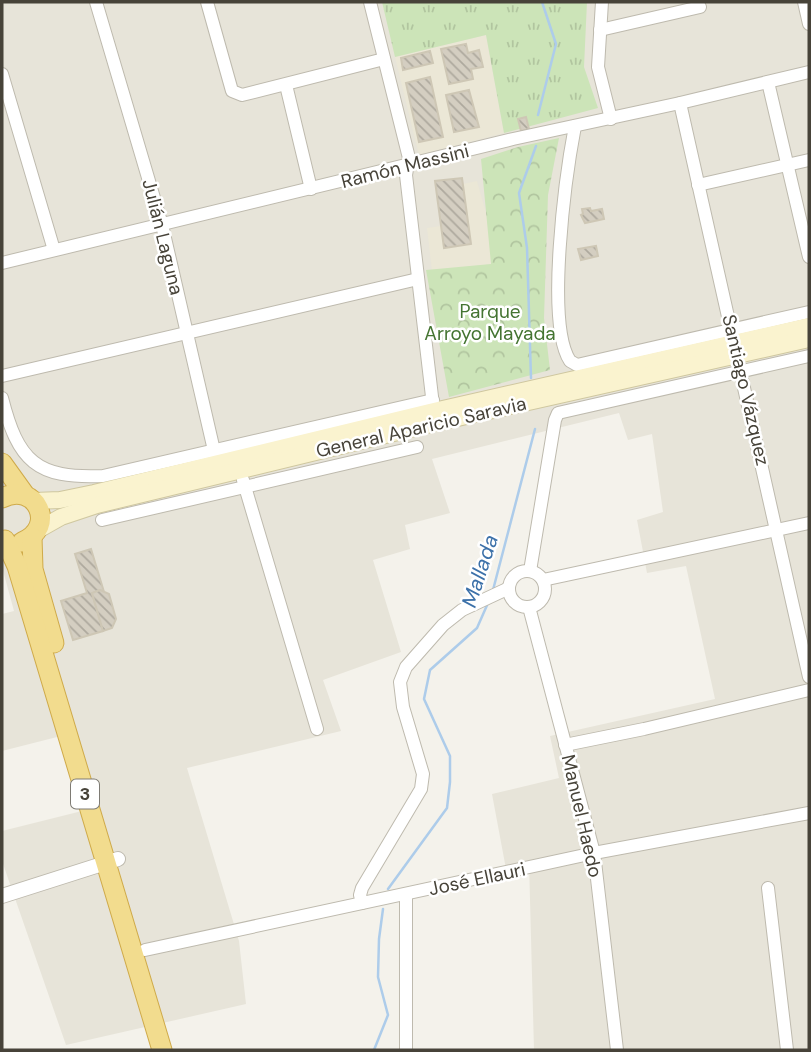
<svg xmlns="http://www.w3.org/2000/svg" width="811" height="1052" viewBox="0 0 811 1052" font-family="'DM Sans',sans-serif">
  <defs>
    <pattern id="grass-tufts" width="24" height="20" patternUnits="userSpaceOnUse" patternTransform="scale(1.75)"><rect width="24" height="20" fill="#cce4b8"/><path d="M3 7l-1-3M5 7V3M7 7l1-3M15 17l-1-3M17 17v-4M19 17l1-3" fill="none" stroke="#b1c59f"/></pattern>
    <pattern id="forest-crowns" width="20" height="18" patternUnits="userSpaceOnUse" patternTransform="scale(1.75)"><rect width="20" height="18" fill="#cce4b8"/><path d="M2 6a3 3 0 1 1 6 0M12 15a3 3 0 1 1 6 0" fill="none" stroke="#b1c59f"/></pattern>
    <pattern id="building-back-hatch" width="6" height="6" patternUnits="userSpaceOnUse" patternTransform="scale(1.75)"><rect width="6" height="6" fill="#d4cec1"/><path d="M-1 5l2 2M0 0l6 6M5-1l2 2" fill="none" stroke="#aea99e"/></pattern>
  </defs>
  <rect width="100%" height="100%" fill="#f4f2eb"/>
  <path fill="#e7e4d9" d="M2 2H809V1050H534L529 862 506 869 492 794 559 778 550 736 715 699 686 566 647 573 637 520 663 512 652 434 628 440 619 413 432 459 450 513 405 525 410 549 373 560 401 652 323 680 341 731 187 768 239 941 246 1004 66 1045 2 861V831L82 811 61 736 2 751V614L14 611 2 567Z"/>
  <g fill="#ebe7d6">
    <path d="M486 35 504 133 419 155 395 57Z"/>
    <path d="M462 178 463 184 477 181 487 216 492 264 432 271 427 228 441 226 435 181Z"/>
  </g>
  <path fill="url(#grass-tufts)" d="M382 2H587L584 67 598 108 504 133 486 35 395 57Z"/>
  <path fill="url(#forest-crowns)" d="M559 138 548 195 544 318 550 370 449 397 426 270 491 264 481 159 518 147Z"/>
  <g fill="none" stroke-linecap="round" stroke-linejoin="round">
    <g stroke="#adccea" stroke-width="2.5">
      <path d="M538 115 556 44 542 2"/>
      <path d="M531 378 527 248 519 193 536 146"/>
      <path d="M493 590 535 429"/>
      <path d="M388 889 447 808 450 782V756L424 699 430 670 477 628 488 603"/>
      <path d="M374 1050 388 1015 378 977 379 939 383 909"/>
    </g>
  </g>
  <g fill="url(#building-back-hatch)" stroke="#cec7b5" stroke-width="2">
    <path d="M466 44 468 53 479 50 483 67 471 69 473 79 449 84 441 49Z"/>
    <path d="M430 51 433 63 403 70 401 58Z"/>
    <path d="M430 77 443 137 419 142 406 83Z"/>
    <path d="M469 90 479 127 454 132 446 95Z"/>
    <path d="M526 117 529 129 521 131 518 119Z"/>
    <path d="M462 178 471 244 444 248 435 181Z"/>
    <path d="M590 208 591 211 602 209 604 219 585 223 581 215 583 214 582 209Z"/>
    <path d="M596 246 598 256 581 260 578 249Z"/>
    <path d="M91 549 104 592 100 590 92 593 103 631 73 640 61 601 87 593 75 554Z"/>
    <path d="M100 590 109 594 116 619 112 628 103 631 92 593Z"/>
  </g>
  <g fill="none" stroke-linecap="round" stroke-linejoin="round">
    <g stroke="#bebaae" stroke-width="14">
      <g id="minor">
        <path d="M96 2 162 225 219 472"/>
        <path d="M207 2 232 91 242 95 384 59"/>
        <path d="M370 2 409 158 406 175 433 405"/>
        <path d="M602 2 598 67 611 119"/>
        <path d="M804 2 809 24"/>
        <path d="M600 30 700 7"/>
        <path d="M2 74 54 250"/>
        <path d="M768 82 809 257"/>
        <path d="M286 85 311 189"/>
        <path d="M680 103 809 677"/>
        <path d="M575 126C566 173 545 323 570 361L577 365 809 312"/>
        <path d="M698 185 809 160"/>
        <path d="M2 263 513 139 680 103 809 72"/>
        <path d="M2 376 418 279"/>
        <path d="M2 398C18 461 36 479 103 476L433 400"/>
        <path d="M243 480 317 729"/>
        <path d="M102 520 417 447"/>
        <path d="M530 571 555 420 558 413 809 356"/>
        <circle cx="527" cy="589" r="18"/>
        <path d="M543 580 809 523"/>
        <path d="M529 607 594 853 617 1050"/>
        <path d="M565 745 644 729 809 690"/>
        <path d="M768 888 787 1050"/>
        <path d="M406 894V1050"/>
        <path d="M362 903 360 895 362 888 421 789 423 774 403 707 400 682 406 667 443 625 462 610 509 588"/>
        <path d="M145 950 594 853 809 813"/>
      </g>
    </g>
    <g stroke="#bebaae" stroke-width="16">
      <path id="tertiary" d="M2 896 118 859"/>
    </g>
    <g stroke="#cfc79f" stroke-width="18">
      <g id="secondary">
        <path d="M34 501 60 500 94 493 434 411 809 326"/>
        <path d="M38 530 61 517 97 505 435 423 809 339"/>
      </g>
    </g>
    <g stroke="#cfaa4a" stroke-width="21">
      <g id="trunk">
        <path d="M2 463 25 495"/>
        <path d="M2 498C36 481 58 527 22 542"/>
        <path d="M32 537 33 569 54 643"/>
        <path d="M5 540 17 566 162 1050"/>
      </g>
    </g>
    <use href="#minor" stroke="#fff" stroke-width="12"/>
    <use href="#tertiary" stroke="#fff" stroke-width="14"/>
    <use href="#secondary" stroke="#faf3cf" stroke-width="16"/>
    <use href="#trunk" stroke="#f2dc8e" stroke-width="19"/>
  </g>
  <g text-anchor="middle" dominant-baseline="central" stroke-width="5" stroke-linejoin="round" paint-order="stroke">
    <rect fill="#fff" stroke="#7e7b74" stroke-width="2" x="71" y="779.5" width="28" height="29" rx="5"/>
    <g font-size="18" font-weight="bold" fill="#474339">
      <text x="85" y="794">3</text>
    </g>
    <g font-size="19" fill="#474339" stroke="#fff">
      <text transform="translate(405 166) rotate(-14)">Ramón Massini</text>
      <text transform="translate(163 237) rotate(76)">Julián Laguna</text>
      <text transform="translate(746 390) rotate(77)">Santiago Vázquez</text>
      <text transform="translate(421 427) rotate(-13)">General Aparicio Saravia</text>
      <text transform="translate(582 816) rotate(77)">Manuel Haedo</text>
      <text transform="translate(477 879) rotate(-12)">José Ellauri</text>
    </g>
    <g font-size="19" fill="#447431" stroke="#fff">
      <text x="490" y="311">Parque<tspan x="490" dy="22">Arroyo Mayada</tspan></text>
    </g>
    <g font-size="21" font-style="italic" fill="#3c71a9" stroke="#fff">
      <text transform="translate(480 571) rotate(-72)">Mallada</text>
    </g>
  </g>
  <rect width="811" height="1052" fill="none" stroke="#474339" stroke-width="7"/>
</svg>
